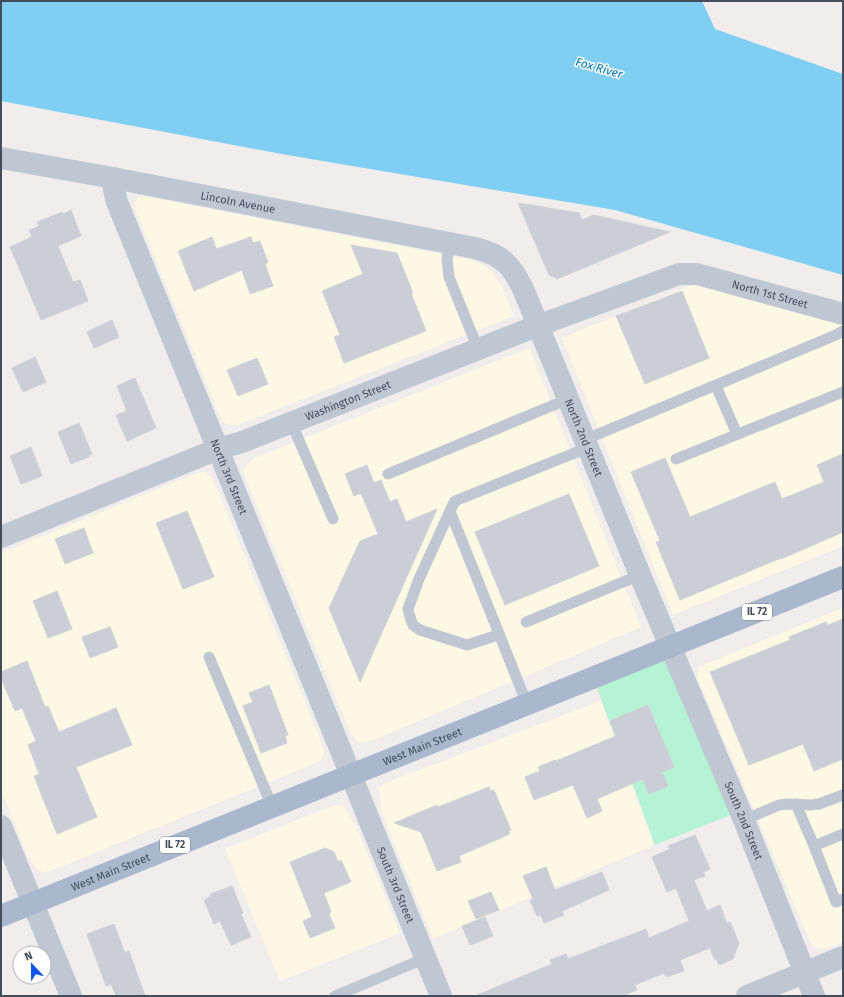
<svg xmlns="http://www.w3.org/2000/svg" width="844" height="997" viewBox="0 0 844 997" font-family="'Fira Sans',sans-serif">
  <rect width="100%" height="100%" fill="#f0edec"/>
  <g fill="#fdf8e3">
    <path d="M143 196 467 259 482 264 493 272 501 285 514 316 237 425H230L223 422 219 414 135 209V203L137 198Z"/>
    <path d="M696 283 843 325V546L673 615 562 338Z"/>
    <path d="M529 348 641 627 371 741 360 743 351 734 243 472 248 463 255 458Z"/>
    <path d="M205 472 211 476 214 482 319 736 324 753 321 760 316 763 50 871 43 872 37 869 27 854 1 789V553L197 473Z"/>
    <path d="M843 608V942L825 949 815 947 810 941 697 677 700 667 708 663Z"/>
    <path d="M601 701 654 845 433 939 382 813 379 788 383 784Z"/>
    <path d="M335 805H342L355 824 400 933 280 981 225 849Z"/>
  </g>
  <path fill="#b6f2d4" d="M670 649 738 812 655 845 594 680Z"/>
  <path fill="#80cef2" d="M1 1H702L715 29 843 74V275L615 210 287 155 1 101Z"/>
  <g fill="#cbced5" stroke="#d0d2d9">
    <path d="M518 203 579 213 582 220 594 215 670 232 557 279 549 275Z"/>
    <path d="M71 210 81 236 58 246 73 282 80 280 88 301 41 320 10 247 32 237 29 230 39 226 37 222 62 212 63 214Z"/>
    <path d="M212 237 216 249 251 237 253 243 260 241 268 262 265 264 273 286 250 294 242 270 194 291 178 251Z"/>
    <path d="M351 245 397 253 413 293H411L426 331 344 363 334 337 340 335 322 291 363 274Z"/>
    <path d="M682 291 709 358 645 384 616 316Z"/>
    <path d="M112 320 119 337 94 348 87 332Z"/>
    <path d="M35 357 46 382 23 392 12 368Z"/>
    <path d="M257 358 268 384 238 396 227 370Z"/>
    <path d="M135 378 156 428 127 441 116 415 127 411 117 386Z"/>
    <path d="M79 423 92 454 88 456 89 457 71 464 58 432Z"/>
    <path d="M31 447 42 476 21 484 10 456Z"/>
    <path d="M843 454V532L781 559V558L680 600 656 542 660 541 631 472 665 458 690 517 775 482 782 499 824 482 817 465Z"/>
    <path d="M367 465 374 483 381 480 390 502 397 499 406 522 437 509 360 682 329 608 360 541 378 534 361 493 354 496 345 474Z"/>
    <path d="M569 494 599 566 505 605 475 532Z"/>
    <path d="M187 511 214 577 183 589 156 523Z"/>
    <path d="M84 528 93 553 65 564 55 539Z"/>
    <path d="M57 591 72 629 48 638 33 601Z"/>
    <path d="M843 619V759L814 771 803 744 749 765 710 672 790 640 789 637 826 622 828 625Z"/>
    <path d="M110 627 118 647 90 658 82 637Z"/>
    <path d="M27 661 45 707 48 706 59 732 116 708 132 745 76 767 97 817 57 834 34 776 39 774 28 745 36 741 22 708 15 711 1 678V672Z"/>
    <path d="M269 685 288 735 285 736 287 743 261 753 243 706 253 702 249 693Z"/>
    <path d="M648 705 674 767 662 772 668 786 649 794 643 779 597 799 602 811 587 818 573 785 534 800 525 777 540 771 538 767 555 760 556 761 616 736 610 721Z"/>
    <path d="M489 787 490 791 494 790 511 830 508 831 510 834 459 856 461 862 437 871 421 832 394 823 437 805 438 807Z"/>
    <path d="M695 835 710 869 703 872 705 876 694 880 707 911 720 905 727 924 730 922 739 943 733 959 719 965 716 959 715 960 710 948 680 960 684 971 667 977V975L665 976 664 973 635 985 637 990 622 996H477V995L552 964 550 960 566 954 568 959 646 929 649 938 689 921 676 888 667 892 652 857 670 849 668 846Z"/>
    <path d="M325 848 334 852 338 862 341 860 351 882 324 893 331 912 329 914 335 928 310 938 303 921 312 917 290 862Z"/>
    <path d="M546 867 555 890 602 872 609 890 562 911 564 915 544 923 541 915 537 916 530 900 533 899 523 876Z"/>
    <path d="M232 886 243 913 241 914 251 937 231 945 220 921 214 924 204 900 211 896 210 894Z"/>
    <path d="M491 892 499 910 476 919 468 901Z"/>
    <path d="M485 917 493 936 470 945 462 926Z"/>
    <path d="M114 924 125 953 129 951 145 996H116L111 984 106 986 87 934Z"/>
  </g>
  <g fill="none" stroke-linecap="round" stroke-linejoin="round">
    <g stroke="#bfc7d3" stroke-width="11">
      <path d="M450 243 447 259 449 277 478 349"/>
      <path d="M716 386 737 434"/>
      <path d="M291 422 333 519"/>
      <path d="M584 440 836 335 843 331"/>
      <path d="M676 459 843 392"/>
      <path d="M388 474 568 399"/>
      <path d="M450 511 419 579 408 609 410 617 413 625 420 630 467 645 498 635"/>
      <path d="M526 622 640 575"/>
      <path d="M209 657 272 806"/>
      <path d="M527 704 450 511 455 501 587 448"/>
      <path d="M796 804 814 846 843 834"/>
      <path d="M744 820 779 805 789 804 811 805 819 804 843 795"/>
      <path d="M814 846 836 902 843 899"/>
      <path d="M335 996 426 958"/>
    </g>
    <g stroke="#bfc7d3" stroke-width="22">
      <path id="s1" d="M1 158 113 178 475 248C502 255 512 265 524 291L640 575 744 820 814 996"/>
      <path id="s2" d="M113 178 114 190 117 202 441 996"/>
      <path id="s3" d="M1 537 218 449 242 442 537 326 679 274H697L843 314"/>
      <path d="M1 826 71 996"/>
      <path d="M747 996 843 957"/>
    </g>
    <path stroke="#aab8ce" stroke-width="22" id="s4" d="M1 916 843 577"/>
  </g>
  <g text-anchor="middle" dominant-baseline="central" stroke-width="3" stroke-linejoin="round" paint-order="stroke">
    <g fill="#fff" stroke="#7c838c" stroke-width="1">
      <rect x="742" y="604" width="30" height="16" rx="3"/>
      <rect x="160" y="837" width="30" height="16" rx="3"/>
    </g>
    <g font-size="10" font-weight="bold" fill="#444e5b">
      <text x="757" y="612">IL 72</text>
      <text x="175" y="845">IL 72</text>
    </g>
    <g font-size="11" fill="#444e5b" stroke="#fff">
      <text stroke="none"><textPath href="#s1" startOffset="241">Lincoln Avenue</textPath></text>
      <text stroke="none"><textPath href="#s3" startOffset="821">North 1st Street</textPath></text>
      <text stroke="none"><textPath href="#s3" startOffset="373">Washington Street</textPath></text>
      <text stroke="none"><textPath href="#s1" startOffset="709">North 2nd Street</textPath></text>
      <text stroke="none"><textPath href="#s2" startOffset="321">North 3rd Street</textPath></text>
      <text stroke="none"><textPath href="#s4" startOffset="454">West Main Street</textPath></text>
      <text stroke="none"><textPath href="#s1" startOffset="1124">South 2nd Street</textPath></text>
      <text stroke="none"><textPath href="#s4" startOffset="118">West Main Street</textPath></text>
      <text stroke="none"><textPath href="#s2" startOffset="762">South 3rd Street</textPath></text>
    </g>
    <g font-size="12" font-style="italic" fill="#0179b1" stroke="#fff">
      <text transform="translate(599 68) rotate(16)">Fox River</text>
    </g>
  </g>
  <rect width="844" height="997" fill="none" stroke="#444e5b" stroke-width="4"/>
  <g transform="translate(32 965) rotate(338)"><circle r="19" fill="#ffffff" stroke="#b4b8bd"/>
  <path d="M0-3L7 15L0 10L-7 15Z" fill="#0b54eb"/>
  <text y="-6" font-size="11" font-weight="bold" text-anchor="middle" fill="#444e5b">N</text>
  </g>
</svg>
